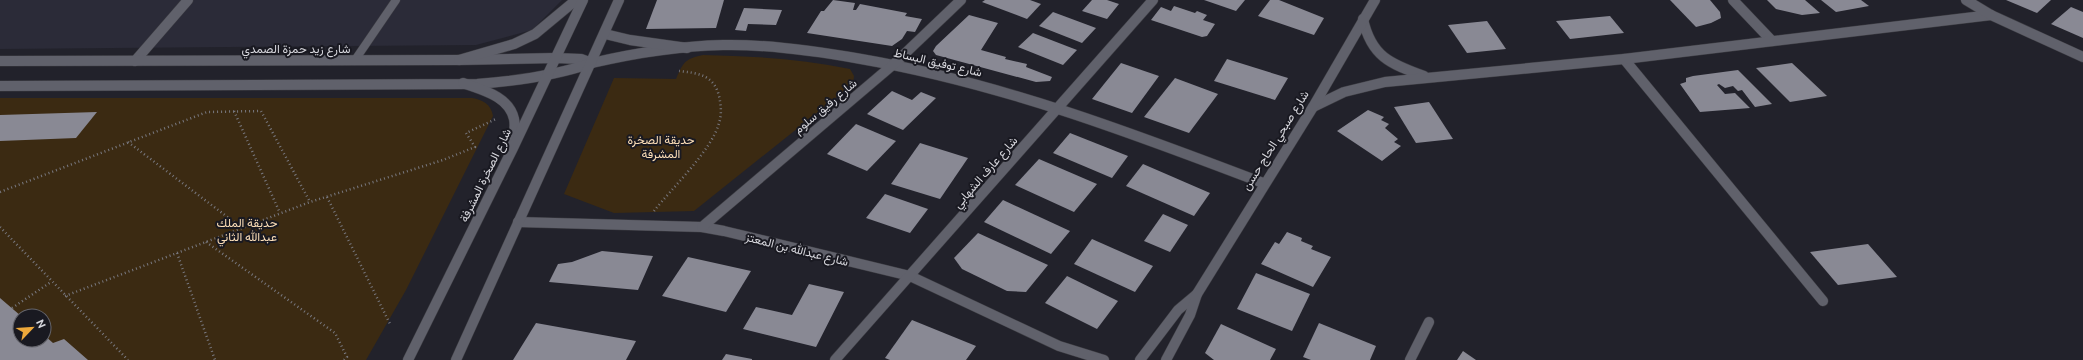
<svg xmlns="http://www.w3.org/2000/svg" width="2083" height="360" viewBox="0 0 2083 360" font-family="Ubuntu,Vazirmatn,sans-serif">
  <rect width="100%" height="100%" fill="#22222b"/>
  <path fill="#2b2b38" d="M0 0H562L532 30 476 45 0 49Z"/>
  <g fill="#3b2a12" fill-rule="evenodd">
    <path d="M703 55C752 56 802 59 850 69L854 76 853 83 843 92 694 211 614 213 564 194 614 78 676 79C683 63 684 59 703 55Z"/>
    <path d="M0 98H472C483 100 491 104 493 116L406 290 366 360H0ZM20 316H44V340H20Z"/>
  </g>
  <g fill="#898994">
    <path d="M657 0H724L716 28 646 29Z"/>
    <path d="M833 0 855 3 853 10H856L860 4 907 13 905 16 922 19 915 32 907 31 902 39 892 46 807 33 821 11H824Z"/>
    <path d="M985 0H1030L1041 4 1027 19 982 2Z"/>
    <path d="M1092 0H1107L1119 4 1107 19 1082 11Z"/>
    <path d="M1204 0H1245L1236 11Z"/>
    <path d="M1270 0H1279L1324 18 1314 35 1258 16Z"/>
    <path d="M1670 0H1710L1720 12 1721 18 1711 23 1696 27Z"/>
    <path d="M1767 0H1805L1820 13 1802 15 1776 9Z"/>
    <path d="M1821 0H1861L1869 6 1836 12Z"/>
    <path d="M2006 0H2051L2037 13Z"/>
    <path d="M1174 6 1195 13 1197 11 1207 15 1203 20 1215 24 1207 36 1202 37 1151 20 1161 7 1171 11Z"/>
    <path d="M2071 7 2083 12V38L2051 24Z"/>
    <path d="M744 8 782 10 776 25 748 24 746 31 735 30Z"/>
    <path d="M1053 12 1096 28 1082 43 1039 26Z"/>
    <path d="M969 15 998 23 981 50 1006 57 1005 59 1027 64 1026 67 1052 77 1050 81 1036 82 936 55 933 51 936 46Z"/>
    <path d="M1610 16 1624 33 1570 39 1556 21Z"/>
    <path d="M1487 21 1506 49 1467 53 1448 25Z"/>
    <path d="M1033 33 1077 50 1063 65 1018 47Z"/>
    <path d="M1227 59 1288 78 1275 100 1214 81Z"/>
    <path d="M1121 63 1159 76 1132 113 1092 99Z"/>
    <path d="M1792 63 1827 96 1790 102 1756 68Z"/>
    <path d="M1738 70 1772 104 1755 107 1742 90 1738 91 1733 86 1725 88 1719 84 1717 85 1725 94 1735 93 1750 108 1700 112 1680 84 1686 82V78L1693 76Z"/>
    <path d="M1175 78 1218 94 1189 133 1144 117Z"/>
    <path d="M892 91 912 100 921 92 936 98 903 130 867 114Z"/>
    <path d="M1429 102 1453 139 1416 143 1394 107Z"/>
    <path d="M1368 110 1384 117 1381 120 1389 124 1385 128 1398 139 1394 142 1401 146 1382 161 1337 131Z"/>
    <path d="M97 112 76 138 0 141V115Z"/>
    <path d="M856 124 896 141 867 171 827 154Z"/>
    <path d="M1070 133 1128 156 1112 178 1053 153Z"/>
    <path d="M920 143 968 158 940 199 891 184Z"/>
    <path d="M1039 159 1097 184 1074 212 1015 185Z"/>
    <path d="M1143 164 1210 193 1194 216 1126 186Z"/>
    <path d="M885 194 928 209 910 233 866 218Z"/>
    <path d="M1003 200 1070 231 1051 254 984 222Z"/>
    <path d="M1163 214 1188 225 1170 252 1144 241Z"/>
    <path d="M1287 232 1302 238 1301 241 1313 246 1311 249 1331 257 1313 287 1261 264 1275 242 1279 244Z"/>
    <path d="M978 233 1048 265 1026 292 1007 291 962 269 954 258Z"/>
    <path d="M1092 239 1153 266 1135 292 1074 264Z"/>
    <path d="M1868 244 1897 277 1838 285 1810 252Z"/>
    <path d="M602 251 653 256 638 290 549 282 558 264 572 262Z"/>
    <path d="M688 257 751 271 726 312 662 296Z"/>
    <path d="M1256 273 1310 294 1292 331 1237 309Z"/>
    <path d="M1067 276 1118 301 1097 329 1045 303Z"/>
    <path d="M809 284 844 292 816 347 743 329 756 307 792 315Z"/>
    <path d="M0 298 21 316 20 340H44V335L53 343 64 339 88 360H0Z"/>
    <path d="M912 320 976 346 966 360H890L885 358Z"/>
    <path d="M536 323 636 341 626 360H513Z"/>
    <path d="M1319 323 1376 346 1370 360H1311L1303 357Z"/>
    <path d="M1221 324 1276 349 1270 360H1214L1205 353Z"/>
    <path d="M1463 351 1476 360H1457Z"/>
    <path d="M726 354 752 359V360H722Z"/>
  </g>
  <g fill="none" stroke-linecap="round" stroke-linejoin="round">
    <g stroke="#3d3d43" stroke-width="9">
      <path id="service" d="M355 60 396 0"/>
    </g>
    <g stroke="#3d3d43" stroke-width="11">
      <g id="minor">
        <path d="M1733 0 1772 41"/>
        <path d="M1363 19C1371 56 1390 64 1424 76"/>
        <path d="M1624 59 1823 301"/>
        <path d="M135 61 188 0"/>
        <path d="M592 63C635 53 679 46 723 45 769 44 816 51 861 59 1000 83 1132 133 1263 183"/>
        <path d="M1313 107 1344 92 1385 82 1624 59 1991 15"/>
        <path d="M518 222 702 227 724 231 910 276 1059 346 1104 360"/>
        <path d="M702 227 895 63 961 0"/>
        <path d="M835 360 1153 0"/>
        <path d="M1410 360 1429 322"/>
      </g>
    </g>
    <g stroke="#3d3d43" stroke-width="11">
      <g id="tertiary">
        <path d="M1966 0 1991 15 2083 57"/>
        <path d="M0 61 459 60 555 58 581 59 592 63"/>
        <path d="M0 86 477 84C517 81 554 76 592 63"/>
        <path d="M1140 360 1178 310 1197 294"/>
        <path d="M1166 360 1190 315 1197 294 1313 107 1375 0"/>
      </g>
    </g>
    <g stroke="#3d3d43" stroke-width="11">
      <g id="secondary">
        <path d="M605 34 630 40 687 48"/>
        <path d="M459 60 514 44 535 34 576 0"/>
        <path d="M463 83C482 90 509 96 514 119 516 127 513 136 513 144"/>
        <path d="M408 360 513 148 583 0"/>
        <path d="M456 360 619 0"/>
      </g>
    </g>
    <g stroke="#797980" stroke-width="2.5" stroke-dasharray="1 3" stroke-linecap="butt">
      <path d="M234 111 280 213"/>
      <path d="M128 142 242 228"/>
      <path d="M0 192 207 112 261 111 310 202"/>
      <path d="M327 197 391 326"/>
      <path d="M654 211C672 188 712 150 719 123 722 114 721 105 719 96 714 75 698 73 679 71"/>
      <path d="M0 227 128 360"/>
      <path d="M206 242 335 333 347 357 344 360"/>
      <path d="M177 253 215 360"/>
      <path d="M65 296 310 202 443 160 475 147 466 133 496 119"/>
      <path d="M12 308 51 282"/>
    </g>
    <use href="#service" stroke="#60616b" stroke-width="8"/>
    <use href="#minor" stroke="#60616b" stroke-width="10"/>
    <use href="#tertiary" stroke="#60616b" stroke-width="10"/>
    <use href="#secondary" stroke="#60616b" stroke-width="10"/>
  </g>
  <g text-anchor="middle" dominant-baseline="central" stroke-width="4" stroke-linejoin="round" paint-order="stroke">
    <g font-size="12" fill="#d7d7dd" stroke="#191921">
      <text x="296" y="48">شارع زيد حمزة الصمدي</text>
      <text transform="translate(938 62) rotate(13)">شارع توفيق البساط</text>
      <text transform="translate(825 106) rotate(-40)">شارع رفيق سلوم</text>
      <text transform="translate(1275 140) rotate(-58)">شارع صبحي الحاج حسن</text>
      <text transform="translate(985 172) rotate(-49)">شارع عارف الشهابي</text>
      <text transform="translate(485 175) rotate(-64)">شارع الصخرة المشرفة</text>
      <text transform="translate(797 249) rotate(14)">شارع عبدالله بن المعتز</text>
    </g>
    <g font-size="12" fill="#fddfb8" stroke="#191921">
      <text x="661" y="139">حديقة الصخرة<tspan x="661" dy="14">المشرفة</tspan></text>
      <text x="247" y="222">حديقة الملك<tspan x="247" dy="14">عبدالله الثاني</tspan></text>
    </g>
  </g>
  <g transform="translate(32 328) rotate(65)"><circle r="19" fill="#191921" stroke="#65656c"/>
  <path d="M0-3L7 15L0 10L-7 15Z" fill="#eda83b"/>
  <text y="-6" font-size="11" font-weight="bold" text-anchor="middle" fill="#d7d7dd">N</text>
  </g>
</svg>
